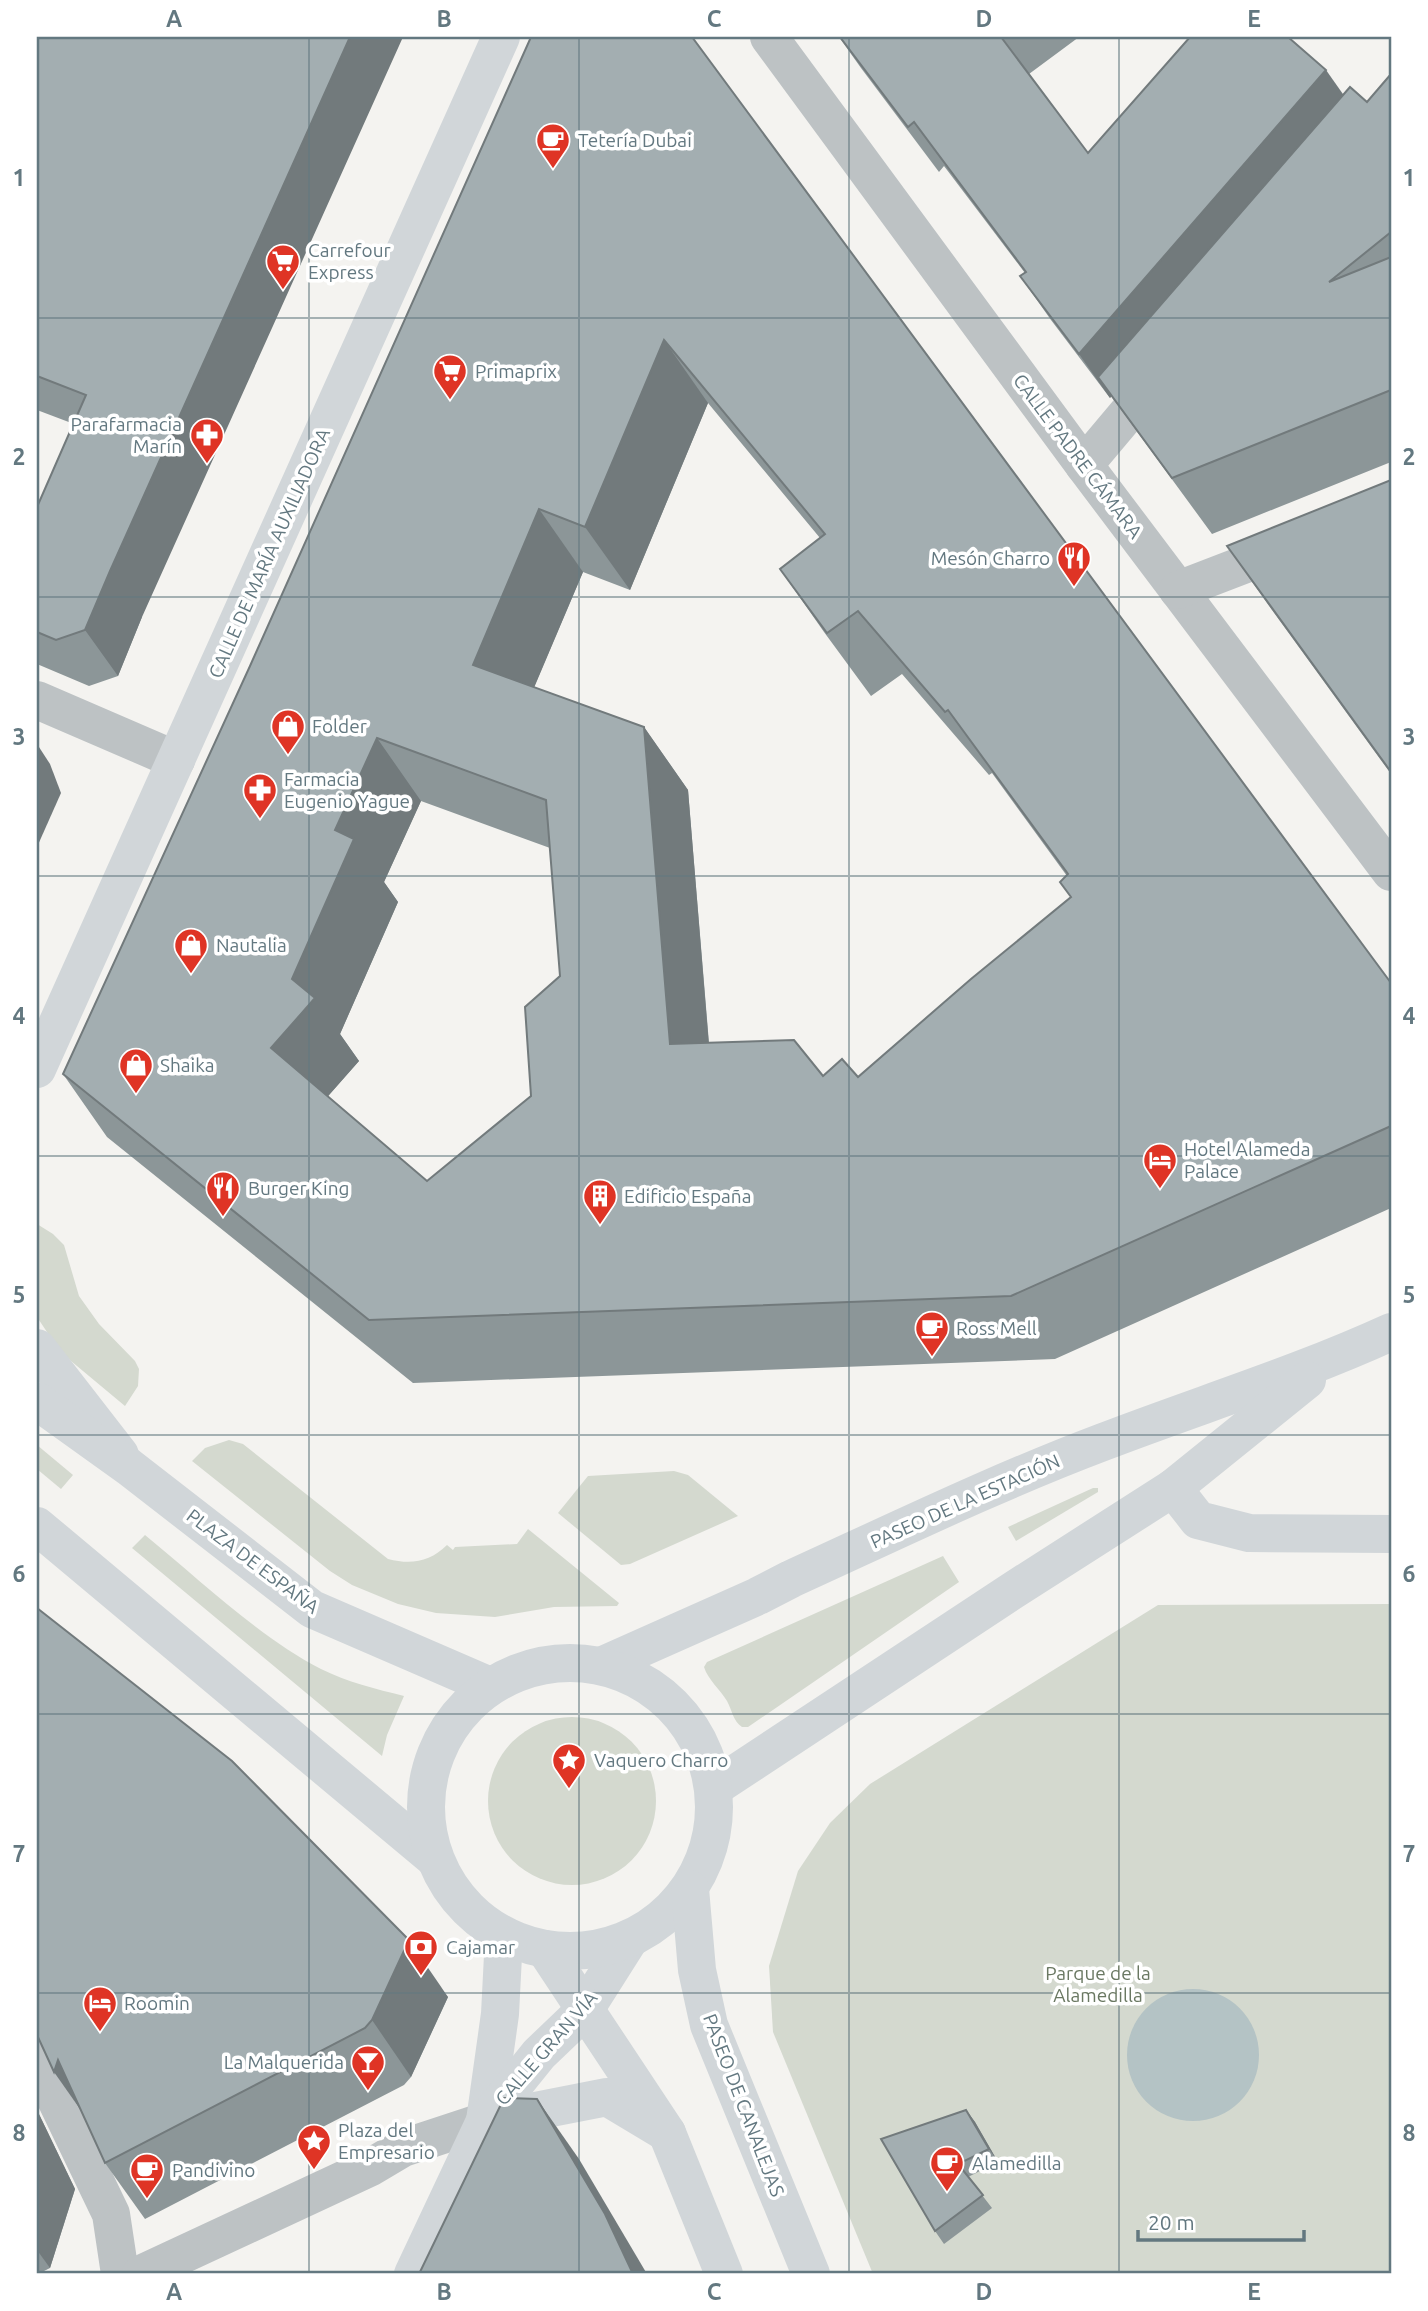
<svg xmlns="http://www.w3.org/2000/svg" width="1428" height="2311" viewBox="0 0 1428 2311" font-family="Ubuntu,sans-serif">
  <rect width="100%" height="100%" fill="#f4f3f0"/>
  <g fill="#d4d9cf">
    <path d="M37 1224 53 1234 64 1245 79 1296 99 1324 135 1361 139 1369 138 1386 125 1406 71 1361 55 1344 37 1317Z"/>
    <path d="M229 1440 243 1444 388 1559C411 1565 430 1562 447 1545L453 1550 455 1547 517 1544 528 1529 619 1603 617 1606 554 1607 495 1617 436 1613 398 1604 352 1585 330 1571 192 1461 205 1448Z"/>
    <path d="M37 1445 73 1475 61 1489 37 1469Z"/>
    <path d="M674 1471 688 1475 738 1516 630 1564 621 1565 558 1513 588 1476Z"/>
    <path d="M1093 1488H1098V1492L1016 1541 1008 1527Z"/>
    <path d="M145 1535C199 1579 259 1637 321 1669 347 1682 376 1689 404 1696L387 1735 382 1756 132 1548Z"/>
    <path d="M943 1556 959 1582 748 1727H742C733 1721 732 1710 727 1701 720 1689 708 1680 704 1667L707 1662Z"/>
    <path d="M1391 1604V2274H873L773 2032 769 1966 798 1871 830 1823 870 1784 1158 1605Z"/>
    <circle cx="572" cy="1801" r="84"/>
  </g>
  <circle fill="#b4c3c5" cx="1193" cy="2055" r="66"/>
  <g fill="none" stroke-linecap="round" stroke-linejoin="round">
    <g stroke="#bdc2c4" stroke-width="38">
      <path d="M37 2060 111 2214 120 2274"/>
      <path d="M141 2274 371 2167 403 2148 485 2121"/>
    </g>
    <g stroke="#bdc2c4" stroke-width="38">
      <path d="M769 37 1084 465 1391 872"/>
      <path d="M1084 465 1158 377"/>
      <path d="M1178 590 1290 547"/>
      <path d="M37 700 176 760"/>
    </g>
    <g stroke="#d1d6d9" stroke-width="38">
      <path d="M494 2119 607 2097 667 2133"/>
      <path d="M485 2121 500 2014 504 1936"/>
      <path d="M413 2274 485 2121 539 2054 584 2011 629 1940"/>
    </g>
    <g stroke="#d1d6d9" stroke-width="38">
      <path d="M37 1069 501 37"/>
      <path d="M37 1348 120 1455"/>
      <path d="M1173 1488 1198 1520 1249 1533 1391 1534"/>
      <path d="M603 1665 758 1596 791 1579C894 1532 997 1482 1103 1442 1199 1405 1297 1375 1391 1332"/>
      <path d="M715 1787 1012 1591 1173 1488 1307 1380"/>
    </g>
    <g stroke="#d1d6d9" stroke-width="38">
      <path d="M37 1401 129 1467 312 1609 490 1686"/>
      <path d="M37 1526 434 1858"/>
      <circle cx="570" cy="1807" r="144"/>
      <path d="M690 1889 697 1970 709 2025 811 2274"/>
      <path d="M545 1949 667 2133 724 2274"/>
    </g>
  </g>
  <g fill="#8c9698" fill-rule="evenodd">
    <path d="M37 37 142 617 118 676 89 686 37 664V507L74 424 37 410Z"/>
    <path d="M531 37 1391 983V1208L1055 1359 413 1383 107 1137 63 1074 250 666ZM708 403 820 538 780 569 824 632 871 696 902 674 989 775 992 773 1067 876 1071 898 858 1077 823 1076 709 1043 688 790 644 727 534 687 583 572 630 590ZM421 801 550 848 560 976 531 1096 427 1181 328 1096 359 1061 340 1034 398 902 384 882Z"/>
    <path d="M839 37H1079L1029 74 1088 153 1343 95 1367 102 1391 74V462L1212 534 1111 396 1110 398 1051 320 1020 276 1025 273 944 166 939 172 861 68Z"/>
    <path d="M1391 480V774L1267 603 1227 546Z"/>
    <path d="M37 1608 448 1997 411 2077 404 2085 145 2219 105 2163 80 2109 38 2039H37Z"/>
    <path d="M37 2110 75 2189 50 2268 38 2274H37Z"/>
    <path d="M966 2110 975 2122 998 2162 968 2177 992 2208 944 2244 935 2231Z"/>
  </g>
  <g fill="#727a7c">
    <path d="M350 37H403L142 617 118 676 85 630 110 571Z"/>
    <path d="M1326 70 1357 114 1110 398 1079 354Z"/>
    <path d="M664 340 708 403 630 590 585 527Z"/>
    <path d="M539 509 583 572 517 728 473 665Z"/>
    <path d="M644 727 688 790 714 1107 670 1044Z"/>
    <path d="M377 738 421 801 384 882 398 902 340 1034 359 1061 315 1111 271 1048 292 979 335 830Z"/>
    <path d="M37 744 50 764 61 793 37 847Z"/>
    <path d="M409 1940 448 1997 411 2077 372 2020Z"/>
    <path d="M58 2060 94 2129 54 2072Z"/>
    <path d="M537 2099 579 2159 647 2274H633Z"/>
    <path d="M37 2110 75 2189 50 2268 37 2250Z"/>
    <path d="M966 2110 975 2122 998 2162 989 2149Z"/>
  </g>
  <g fill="#a3aeb1" stroke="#727a7c" stroke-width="2" fill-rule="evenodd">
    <path d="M37 37H350L110 571 85 630 56 640 37 632V507L86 395 37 376Z"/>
    <path d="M531 37H692L1391 983V1126L1011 1296 369 1320 63 1074 250 666ZM664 340 825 534 780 569 827 633 858 611 945 712 948 710 1068 874 1060 882 1071 897 971 979 858 1077 842 1059 823 1076 794 1040 670 1044 644 727 473 665 539 509 585 527ZM377 738 546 800 560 976 525 1007 531 1096 427 1181 271 1048 315 998 292 979 354 839 335 830Z"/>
    <path d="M840 37H1001L1088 153 1190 37H1288L1326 70 1079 354 1020 276 1026 272 914 122 908 127Z"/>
    <path d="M1391 74V232L1329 282 1391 257V390L1172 478 1098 377 1350 87 1367 102Z"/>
    <path d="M1391 480V772L1227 546Z"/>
    <path d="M37 1608 232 1761 409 1940 372 2020 365 2028 105 2163 58 2060 54 2072 37 2035Z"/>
    <path d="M504 2098 537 2099 605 2214 633 2274H419Z"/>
    <path d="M966 2110 989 2149 958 2164 983 2195 935 2231 881 2139Z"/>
  </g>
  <path fill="none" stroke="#637880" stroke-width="2" stroke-opacity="0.55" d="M309 37V2274M579 37V2274M849 37V2274M1119 37V2274M37 318H1391M37 597H1391M37 876H1391M37 1156H1391M37 1435H1391M37 1714H1391M37 1993H1391"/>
  <defs>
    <g id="cafe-pin" transform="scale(1.75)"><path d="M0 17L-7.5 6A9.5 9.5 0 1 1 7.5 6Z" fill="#df3425" stroke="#fff"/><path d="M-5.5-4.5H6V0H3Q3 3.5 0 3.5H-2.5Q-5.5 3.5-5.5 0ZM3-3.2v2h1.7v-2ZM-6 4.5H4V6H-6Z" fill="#fff"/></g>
    <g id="supermarket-pin" transform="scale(1.75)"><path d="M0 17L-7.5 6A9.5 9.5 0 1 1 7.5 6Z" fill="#df3425" stroke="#fff"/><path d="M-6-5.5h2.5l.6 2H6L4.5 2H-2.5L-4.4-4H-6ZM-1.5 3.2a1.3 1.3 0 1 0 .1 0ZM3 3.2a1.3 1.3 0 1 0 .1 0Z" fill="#fff"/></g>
    <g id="pharmacy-pin" transform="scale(1.75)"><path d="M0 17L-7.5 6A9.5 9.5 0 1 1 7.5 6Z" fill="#df3425" stroke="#fff"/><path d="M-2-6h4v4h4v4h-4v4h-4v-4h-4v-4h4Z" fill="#fff"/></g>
    <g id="restaurant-pin" transform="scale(1.75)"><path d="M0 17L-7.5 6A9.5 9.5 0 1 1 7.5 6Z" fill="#df3425" stroke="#fff"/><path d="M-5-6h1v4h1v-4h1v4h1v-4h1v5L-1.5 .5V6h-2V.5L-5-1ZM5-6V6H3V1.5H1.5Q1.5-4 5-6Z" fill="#fff"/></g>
    <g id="shop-pin" transform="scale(1.75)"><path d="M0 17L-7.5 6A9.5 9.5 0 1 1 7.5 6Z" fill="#df3425" stroke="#fff"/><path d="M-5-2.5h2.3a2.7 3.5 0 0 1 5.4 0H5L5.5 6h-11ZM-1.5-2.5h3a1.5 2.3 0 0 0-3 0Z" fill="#fff"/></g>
    <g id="hotel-pin" transform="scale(1.75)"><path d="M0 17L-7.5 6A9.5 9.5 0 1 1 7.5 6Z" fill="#df3425" stroke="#fff"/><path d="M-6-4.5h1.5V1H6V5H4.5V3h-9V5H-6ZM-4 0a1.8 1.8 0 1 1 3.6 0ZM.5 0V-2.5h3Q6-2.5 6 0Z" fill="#fff"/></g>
    <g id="building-pin" transform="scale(1.75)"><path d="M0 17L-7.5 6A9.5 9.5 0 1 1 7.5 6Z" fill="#df3425" stroke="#fff"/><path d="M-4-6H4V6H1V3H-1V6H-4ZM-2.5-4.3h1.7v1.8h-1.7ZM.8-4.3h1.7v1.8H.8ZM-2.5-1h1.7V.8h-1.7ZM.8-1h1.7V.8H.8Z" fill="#fff"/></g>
    <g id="sight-pin" transform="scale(1.75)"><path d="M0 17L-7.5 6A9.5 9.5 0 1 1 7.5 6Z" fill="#df3425" stroke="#fff"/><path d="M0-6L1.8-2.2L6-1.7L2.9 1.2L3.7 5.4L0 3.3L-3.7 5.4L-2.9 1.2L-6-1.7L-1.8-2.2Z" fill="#fff"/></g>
    <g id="bank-pin" transform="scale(1.75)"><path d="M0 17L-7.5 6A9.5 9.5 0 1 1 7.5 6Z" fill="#df3425" stroke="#fff"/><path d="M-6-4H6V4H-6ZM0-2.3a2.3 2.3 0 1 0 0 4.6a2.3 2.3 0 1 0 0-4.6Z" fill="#fff"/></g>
    <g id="bar-pin" transform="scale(1.75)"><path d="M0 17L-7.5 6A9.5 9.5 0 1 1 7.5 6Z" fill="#df3425" stroke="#fff"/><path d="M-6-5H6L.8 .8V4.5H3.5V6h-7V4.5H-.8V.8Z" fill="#fff"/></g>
  </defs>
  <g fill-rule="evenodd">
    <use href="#cafe-pin" x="553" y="140"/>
    <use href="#supermarket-pin" x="283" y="261"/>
    <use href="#supermarket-pin" x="450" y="371"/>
    <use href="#pharmacy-pin" x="207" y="435"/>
    <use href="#restaurant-pin" x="1074" y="558"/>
    <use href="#shop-pin" x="288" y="726"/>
    <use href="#pharmacy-pin" x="260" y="790"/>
    <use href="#shop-pin" x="191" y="945"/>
    <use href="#shop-pin" x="136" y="1065"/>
    <use href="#hotel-pin" x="1160" y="1160"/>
    <use href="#restaurant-pin" x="223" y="1188"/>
    <use href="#building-pin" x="600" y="1196"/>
    <use href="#cafe-pin" x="932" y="1328"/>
    <use href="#sight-pin" x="569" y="1760"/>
    <use href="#bank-pin" x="421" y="1947"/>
    <use href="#hotel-pin" x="100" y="2003"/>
    <use href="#bar-pin" x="368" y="2062"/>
    <use href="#sight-pin" x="314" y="2141"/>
    <use href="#cafe-pin" x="947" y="2163"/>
    <use href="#cafe-pin" x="147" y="2170"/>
  </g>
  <g text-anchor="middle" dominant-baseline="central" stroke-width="7" stroke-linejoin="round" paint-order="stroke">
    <g font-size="19" fill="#637880" stroke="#fff" text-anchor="start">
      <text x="578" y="140">Tetería Dubai</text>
      <text x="308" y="250">Carrefour<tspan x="308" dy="22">Express</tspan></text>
      <text x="475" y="371">Primaprix</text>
      <text x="182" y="424" text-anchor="end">Parafarmacia<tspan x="182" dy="22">Marín</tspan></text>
      <text x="1050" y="558" text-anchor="end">Mesón Charro</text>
      <text x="312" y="726">Folder</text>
      <text x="284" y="779">Farmacia<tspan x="284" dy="22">Eugenio Yague</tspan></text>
      <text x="216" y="945">Nautalia</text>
      <text x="160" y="1065">Shaika</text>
      <text x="1184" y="1149">Hotel Alameda<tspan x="1184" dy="22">Palace</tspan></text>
      <text x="248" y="1188">Burger King</text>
      <text x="624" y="1196">Edificio España</text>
      <text x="956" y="1328">Ross Mell</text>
      <text x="594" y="1760">Vaquero Charro</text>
      <text x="446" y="1947">Cajamar</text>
      <text x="124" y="2003">Roomin</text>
      <text x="344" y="2062" text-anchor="end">La Malquerida</text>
      <text x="338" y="2130">Plaza del<tspan x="338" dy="22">Empresario</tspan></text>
      <text x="972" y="2163">Alamedilla</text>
      <text x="172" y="2170">Pandivino</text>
    </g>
    <g font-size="19" fill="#637880" stroke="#fff">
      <text transform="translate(1078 456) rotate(53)">CALLE PADRE CÁMARA</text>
      <text transform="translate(269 553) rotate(-66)">CALLE DE MARÍA AUXILIADORA</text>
      <text transform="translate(965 1501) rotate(-24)">PASEO DE LA ESTACIÓN</text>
      <text transform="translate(253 1561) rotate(37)">PLAZA DE ESPAÑA</text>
      <text transform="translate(546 2048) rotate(-49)">CALLE GRAN VÍA</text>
      <text transform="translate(744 2105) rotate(69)">PASEO DE CANALEJAS</text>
    </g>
    <g font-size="19" fill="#6a7862" stroke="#fff">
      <text x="1098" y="1973">Parque de la<tspan x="1098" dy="22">Alamedilla</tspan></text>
    </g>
  </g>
  <rect width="1428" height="2311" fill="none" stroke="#ffffff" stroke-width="77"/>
  <path d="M1138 2230v10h166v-10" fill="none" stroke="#637880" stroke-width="3.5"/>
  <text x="1148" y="2230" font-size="21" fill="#637880" stroke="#ffffff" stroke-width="5" paint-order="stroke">20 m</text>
  <rect x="38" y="38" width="1352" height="2234" fill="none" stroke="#637880" stroke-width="2.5"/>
  <g font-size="23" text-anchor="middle" font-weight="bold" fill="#637880">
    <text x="174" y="27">A</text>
    <text x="444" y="27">B</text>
    <text x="714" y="27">C</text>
    <text x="984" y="27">D</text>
    <text x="1254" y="27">E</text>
    <text x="19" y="186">1</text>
    <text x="1409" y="186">1</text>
    <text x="19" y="465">2</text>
    <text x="1409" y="465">2</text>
    <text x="19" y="745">3</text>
    <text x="1409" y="745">3</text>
    <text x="19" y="1024">4</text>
    <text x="1409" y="1024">4</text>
    <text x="19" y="1303">5</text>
    <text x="1409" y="1303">5</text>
    <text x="19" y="1582">6</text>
    <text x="1409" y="1582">6</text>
    <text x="19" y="1862">7</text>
    <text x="1409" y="1862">7</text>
    <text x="19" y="2141">8</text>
    <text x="1409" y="2141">8</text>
    <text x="174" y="2300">A</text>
    <text x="444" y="2300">B</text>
    <text x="714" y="2300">C</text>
    <text x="984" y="2300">D</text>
    <text x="1254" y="2300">E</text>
  </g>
</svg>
